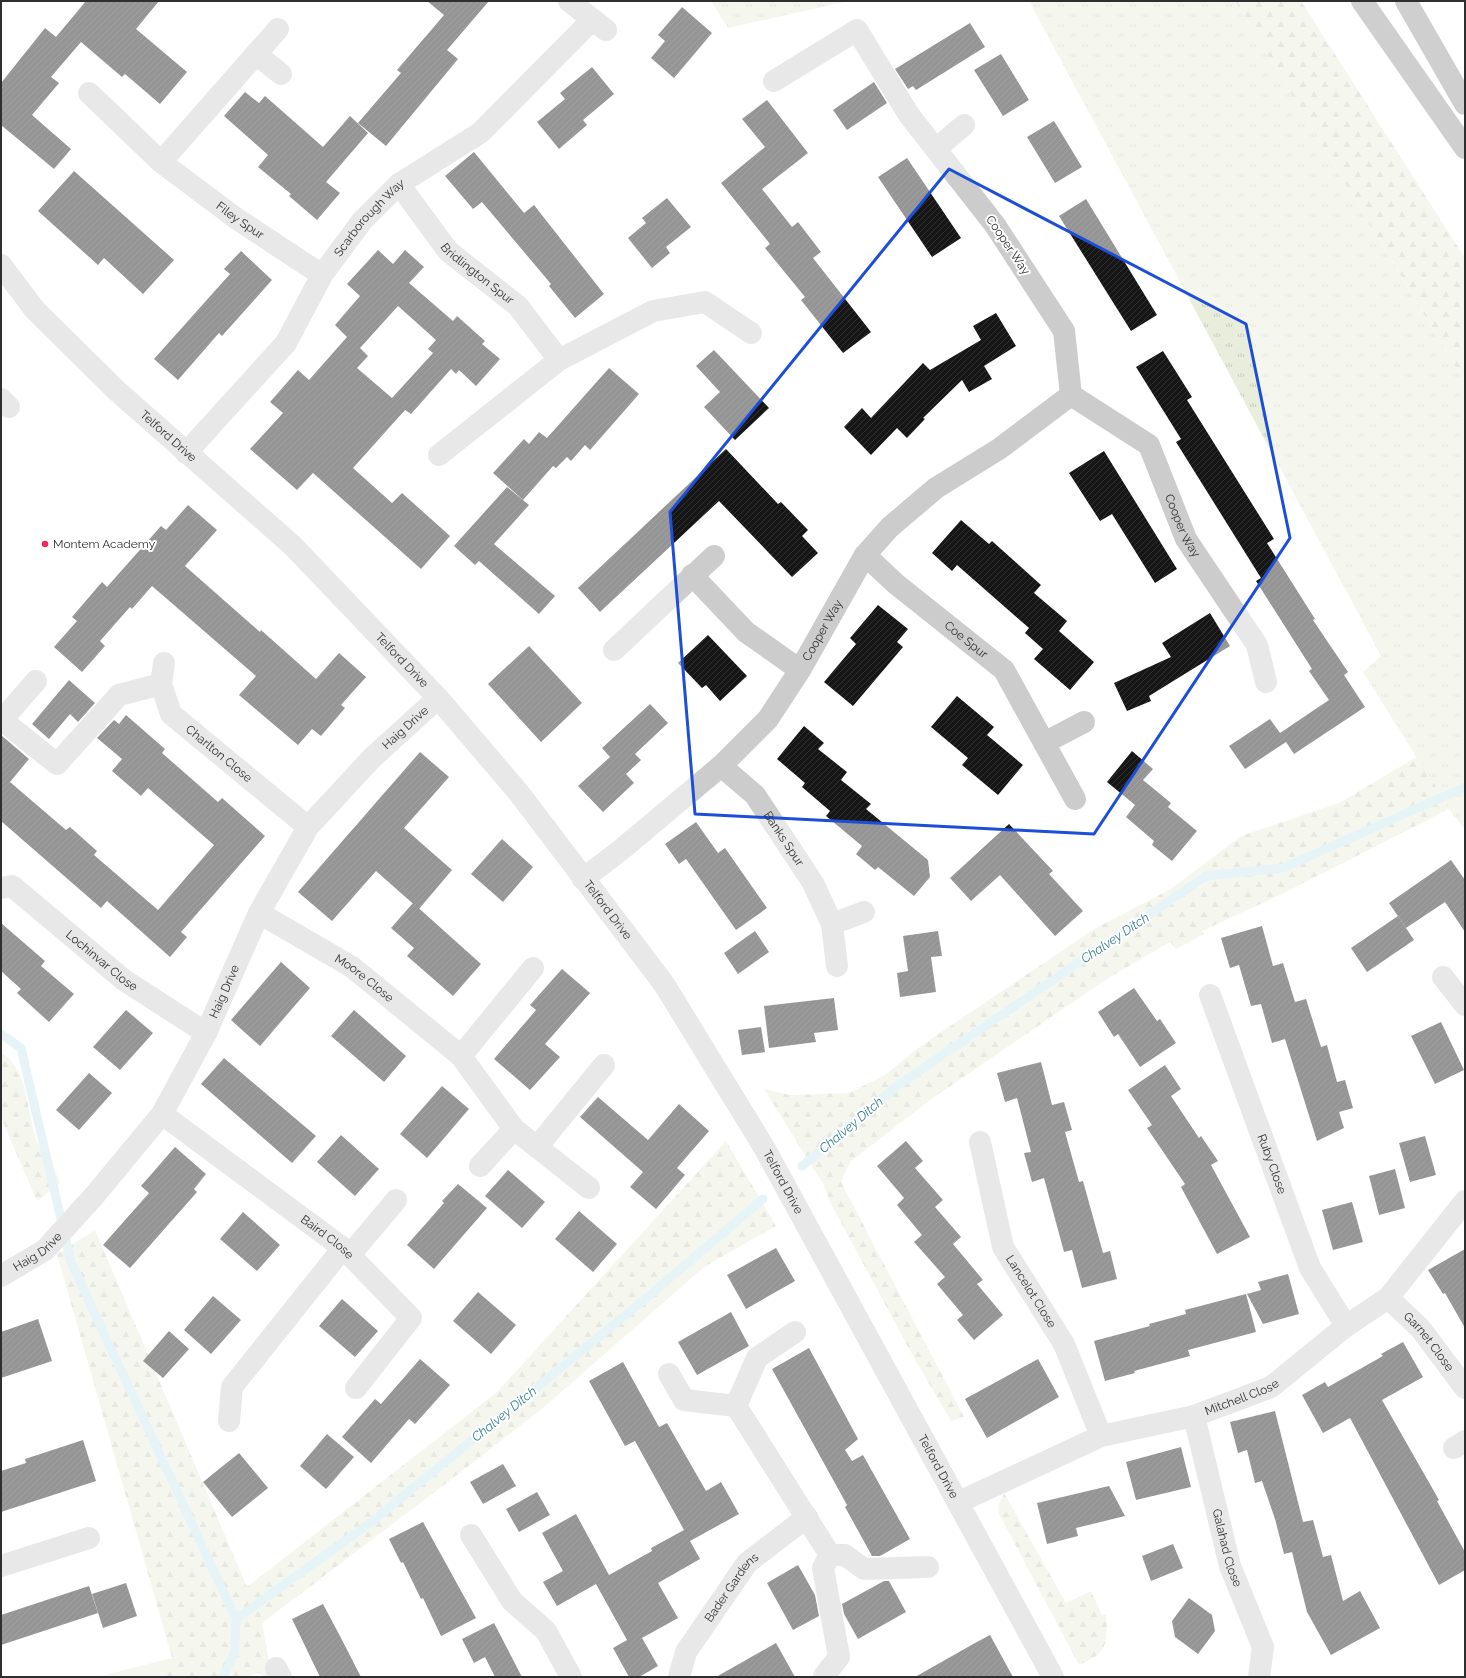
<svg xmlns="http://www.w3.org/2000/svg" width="1466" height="1678" viewBox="0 0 1466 1678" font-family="Raleway,sans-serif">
  <defs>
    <pattern id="grass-tufts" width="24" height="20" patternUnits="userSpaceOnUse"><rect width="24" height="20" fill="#e9eddc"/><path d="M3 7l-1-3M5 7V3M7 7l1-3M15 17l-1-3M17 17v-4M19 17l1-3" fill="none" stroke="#c8ccbd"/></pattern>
    <pattern id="forest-firs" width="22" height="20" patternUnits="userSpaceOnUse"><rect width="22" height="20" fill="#e9eddc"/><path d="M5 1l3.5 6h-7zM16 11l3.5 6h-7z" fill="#c8ccbd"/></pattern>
    <pattern id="building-hatch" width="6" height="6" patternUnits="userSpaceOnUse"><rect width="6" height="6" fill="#161616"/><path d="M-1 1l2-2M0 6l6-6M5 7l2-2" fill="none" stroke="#303030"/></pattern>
  </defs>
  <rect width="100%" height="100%" fill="#fff"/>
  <g fill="url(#grass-tufts)">
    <path d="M711 1H849L728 28Z"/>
    <path d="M1029 1H1235L1465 382V830L1449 809 1363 672 1381 656Z"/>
  </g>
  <g fill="url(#forest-firs)">
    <path d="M1235 1H1301L1465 258V382Z"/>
    <path d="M1418 756 1449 809 1280 895 1202 931 1204 934 1176 949 1170 942 1110 977 930 1100 850 1162 841 1182 964 1417 951 1421 914 1358 831 1204 823 1184 764 1089 790 1095 849 1093 885 1075 918 1048 1094 929 1171 889 1241 836 1341 802Z"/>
    <path d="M1 1053C31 1068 26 1122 40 1148 46 1160 56 1170 60 1183L37 1201 1 1118Z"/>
    <path d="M726 1141 776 1226 704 1267 543 1408 440 1488 262 1623 272 1677H264L258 1673 246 1677H162L172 1658 57 1254 95 1230 247 1587 497 1392Z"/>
    <path d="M1004 1493 1066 1603 1091 1591 1102 1615 1106 1614C1107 1628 1109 1647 1096 1656 1092 1660 1084 1662 1079 1665L999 1514 998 1505Z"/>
  </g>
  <path fill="#e9eddc" d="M172 1658 162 1677H97Z"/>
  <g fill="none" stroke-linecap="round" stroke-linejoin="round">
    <g stroke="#c7e7ee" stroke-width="9">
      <path d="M1 1034 21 1048 71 1262 236 1619 235 1652 223 1677"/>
      <path d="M802 1166 897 1086 1206 876 1283 868 1465 787"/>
      <path d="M236 1619 370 1523 650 1295 763 1199"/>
    </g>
  </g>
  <g fill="url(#building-hatch)" fill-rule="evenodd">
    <path d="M86 1H159L136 29 187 72 160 104 125 74 122 77 81 42 51 77 59 83 32 115 71 149 54 169 1 125V83L45 28 56 37Z"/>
    <path d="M427 1H489L447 50 458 59 386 146 358 123 401 73 397 70 444 15Z"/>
    <path d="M682 7 712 33 674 78 651 58 665 41 658 35Z"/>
    <path d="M970 23 985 47 916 90 913 86 908 89 895 69Z"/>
    <path d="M1001 54 1029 100 1003 116 974 70Z"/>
    <path d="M592 67 614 94 583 120 587 125 559 149 537 122 565 99 560 93Z"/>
    <path d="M874 82 887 103 847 130 833 110Z"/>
    <path d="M245 92 259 103 265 96 323 147 350 116 368 133 326 182 340 193 317 220 289 196 291 194 258 167 268 155 224 116Z"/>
    <path d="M767 100 808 153 762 189 792 227 798 222 821 252 813 258 871 332 843 353 801 300 805 297 765 248 770 244 721 183 765 147 742 119Z"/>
    <path d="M1054 121 1082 167 1055 183 1027 137Z"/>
    <path d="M474 152 524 213 534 205 604 294 575 318 549 286 551 284 482 202 473 209 445 176Z"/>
    <path d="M907 158 961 238 932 257 878 177Z"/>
    <path d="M74 171 174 260 143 294 104 258 98 265 38 211Z"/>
    <path d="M667 198 691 227 666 247 670 253 652 268 628 238 646 223 642 218Z"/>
    <path d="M1086 199 1157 315 1131 331 1059 216Z"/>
    <path d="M378 250 393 264 405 250 424 267 409 283 453 321 457 316 485 341 482 344 500 359 476 386 459 370 456 374 451 369 411 414 405 410 353 468 392 503 402 493 450 536 421 569 313 473 297 490 250 449 283 413 270 402 298 370 309 380 347 337 335 325 360 296 347 284ZM398 306 436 340 428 349 433 353 392 398 357 368 368 356 360 348Z"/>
    <path d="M241 251 272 280 222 336 219 333 178 380 154 359 230 274 224 269Z"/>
    <path d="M996 313 1016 346 984 366 992 379 969 392 962 380 923 418 925 419 907 438 897 428 871 455 844 427 862 408 871 418 923 363 930 370 981 340 973 326Z"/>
    <path d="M714 350 769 408 735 440 704 407 720 392 696 366Z"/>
    <path d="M1163 351 1192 397 1187 400 1274 539 1267 543 1315 619 1313 620 1348 672 1344 675 1365 707 1294 754 1286 742 1245 769 1229 746 1270 719 1280 733 1329 700 1309 671 1312 669 1256 581 1261 578 1176 442 1181 439 1136 367Z"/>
    <path d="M609 368 639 394 590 450 585 445 571 461 567 457 556 468 553 466 523 500 493 473 524 439 529 444 539 432 547 438Z"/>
    <path d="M726 449 778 504 781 502 808 530 802 536 818 553 792 577 719 501 600 612 578 588Z"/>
    <path d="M1104 451 1177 569 1155 583 1112 514 1100 521 1069 473Z"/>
    <path d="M507 487 529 505 494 544 555 596 539 614 479 561 475 565 454 546Z"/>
    <path d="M188 505 217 530 185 566 260 632 261 630 316 679 339 653 366 677 341 705 345 708 321 736 312 729 298 745 239 695 256 676 152 586 132 609 130 607 100 641 105 646 82 672 54 647 77 621 72 617 102 582 107 587 161 526 166 530Z"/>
    <path d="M961 520 989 544 992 541 1041 585 1034 593 1067 621 1059 631 1094 662 1070 690 1034 659 1043 649 1025 633 1029 628 957 565 952 571 932 553Z"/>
    <path d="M878 605 908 629 897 642 903 647 853 706 824 682 856 644 850 638Z"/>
    <path d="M1210 613 1230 646 1149 696 1151 701 1127 711 1114 683 1171 657 1162 643Z"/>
    <path d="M708 635 747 676 720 701 706 685 702 688 678 663Z"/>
    <path d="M529 646 582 703 541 742 488 684Z"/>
    <path d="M69 680 95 703 78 722 70 714 49 739 32 724Z"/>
    <path d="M957 696 994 727 987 735 1023 765 998 795 962 765 968 758 931 727Z"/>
    <path d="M650 704 668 723 635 754 641 760 626 774 634 783 603 812 578 786 610 757 602 748Z"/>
    <path d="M126 715 165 749 162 753 218 802 222 798 265 836 181 932 187 937 170 957 107 901 101 908 1 821V735L29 759 10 782 66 830 70 827 97 851 94 855 158 910 214 845 148 788 141 796 112 771 122 759 97 738 114 720 119 724Z"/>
    <path d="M804 726 824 743 818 749 847 772 841 780 871 804 866 809 928 860 930 877 914 896 878 867 875 870 856 854 862 846 826 816 830 811 802 787 805 783 777 759Z"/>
    <path d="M1132 751 1153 769 1143 780 1171 803 1168 807 1197 831 1172 861 1152 845 1154 841 1126 817 1135 805 1107 782Z"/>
    <path d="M420 752 449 777 404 828 452 870 419 909 376 871 332 921 298 892Z"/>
    <path d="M696 822 718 853 725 848 767 908 736 930 686 859 679 864 665 844Z"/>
    <path d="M1009 824 1053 871 1049 874 1083 911 1055 936 1000 875 971 901 950 878Z"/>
    <path d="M502 839 533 867 503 902 471 874Z"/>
    <path d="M1451 860 1465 880V932L1445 902 1406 928 1389 903Z"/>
    <path d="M413 903 481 964 453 996 407 956 414 948 391 928Z"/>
    <path d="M1398 916 1414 940 1367 972 1351 948Z"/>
    <path d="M1 923 45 961 41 966 74 994 49 1022 17 993 21 989 1 971Z"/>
    <path d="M1262 926 1273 966 1283 963 1295 1002 1306 999 1321 1047 1327 1045 1337 1082 1345 1080 1353 1108 1339 1112 1344 1128 1317 1141 1285 1039 1272 1043 1261 1004 1251 1006 1239 965 1230 968 1221 938Z"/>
    <path d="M755 931 769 952 738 974 724 953Z"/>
    <path d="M938 931 942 956 931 957 936 992 900 997 897 973 908 971 903 936Z"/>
    <path d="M281 962 310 988 260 1046 231 1020Z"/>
    <path d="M562 969 590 993 545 1044 560 1057 530 1090 494 1059 536 1010 530 1005Z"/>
    <path d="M1134 988 1157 1021 1160 1019 1176 1043 1140 1067 1118 1034 1114 1037 1098 1012Z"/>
    <path d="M834 998 838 1030 814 1033 816 1042 769 1048 764 1006Z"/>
    <path d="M126 1010 153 1033 120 1070 93 1047Z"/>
    <path d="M354 1010 406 1056 384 1082 331 1036Z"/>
    <path d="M1441 1022 1464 1070 1435 1084 1411 1036Z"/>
    <path d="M761 1027 765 1052 742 1055 738 1030Z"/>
    <path d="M224 1058 316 1136 292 1163 201 1084Z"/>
    <path d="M1041 1062 1052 1105 1064 1102 1072 1130 1065 1132 1079 1182 1083 1181 1103 1253 1110 1251 1117 1279 1082 1288 1072 1250 1064 1252 1044 1178 1032 1182 1024 1153 1031 1152 1017 1098 1005 1102 997 1073Z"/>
    <path d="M1165 1065 1181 1089 1171 1096 1199 1138 1201 1136 1218 1161 1211 1165 1250 1237 1217 1254 1181 1187 1185 1184 1147 1128 1152 1125 1128 1090Z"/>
    <path d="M89 1073 112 1093 79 1130 56 1110Z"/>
    <path d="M442 1086 469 1109 427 1158 400 1134Z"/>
    <path d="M598 1097 648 1140 679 1104 709 1131 677 1168 685 1175 656 1209 630 1187 643 1172 580 1117Z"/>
    <path d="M341 1135 379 1169 355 1196 317 1162Z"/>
    <path d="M1425 1136 1436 1175 1410 1182 1399 1143Z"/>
    <path d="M906 1141 923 1161 915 1168 943 1200 935 1207 961 1237 953 1244 983 1280 977 1284 1003 1315 974 1340 957 1320 963 1315 937 1284 945 1277 914 1242 922 1235 897 1205 904 1198 877 1166Z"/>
    <path d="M175 1147 206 1174 194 1189 197 1192 130 1268 103 1245 149 1193 141 1186Z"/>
    <path d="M1395 1169 1405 1208 1379 1215 1369 1176Z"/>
    <path d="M508 1170 545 1202 522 1228 485 1196Z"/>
    <path d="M458 1184 487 1208 434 1269 407 1245 444 1203 442 1201Z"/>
    <path d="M1352 1202 1363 1242 1333 1250 1322 1210Z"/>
    <path d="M579 1211 617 1244 593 1272 555 1239Z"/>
    <path d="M243 1212 280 1245 257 1271 220 1239Z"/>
    <path d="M776 1248 795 1281 746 1309 727 1275Z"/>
    <path d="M1465 1249V1328L1445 1293 1443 1294 1428 1270Z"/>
    <path d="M1288 1274 1299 1314 1263 1324 1247 1294 1261 1290 1258 1282Z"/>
    <path d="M478 1292 516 1325 491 1354 453 1321Z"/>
    <path d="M1246 1294 1256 1332 1188 1350 1190 1356 1134 1371 1135 1373 1105 1381 1094 1341 1150 1326 1149 1324 1186 1314 1185 1310Z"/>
    <path d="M213 1296 241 1320 211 1354 184 1330Z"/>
    <path d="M342 1299 378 1331 355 1357 319 1326Z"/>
    <path d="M731 1312 749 1346 697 1375 678 1342Z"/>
    <path d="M38 1319 52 1361 1 1378V1332Z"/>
    <path d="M169 1331 189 1349 163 1378 143 1361Z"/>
    <path d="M1403 1342 1423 1377 1382 1400 1439 1500 1437 1501 1465 1552V1570L1439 1585 1350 1418 1323 1433 1302 1395 1325 1382 1328 1387 1383 1356 1381 1354Z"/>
    <path d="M809 1348 858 1439 845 1450 852 1461 863 1455 910 1539 880 1556H872L845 1507 847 1505 772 1369Z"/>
    <path d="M420 1359 450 1385 415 1424 409 1419 371 1463 342 1437 375 1399 381 1404Z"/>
    <path d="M1038 1359 1059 1397 987 1438 965 1399Z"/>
    <path d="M623 1362 659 1427 667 1423 706 1491 721 1482 739 1514 690 1541 700 1559 658 1583 678 1618 642 1638 658 1666 639 1677H629L613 1648 627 1640 596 1584 557 1606 543 1582 563 1571 542 1533 576 1514 609 1575 652 1551 651 1548 684 1530 635 1441 625 1446 589 1381Z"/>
    <path d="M1275 1411 1303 1522 1313 1520 1323 1557 1331 1555 1343 1601 1360 1591 1380 1628 1331 1655 1307 1612 1292 1552 1284 1554 1275 1519 1262 1481 1255 1483 1247 1450 1238 1453 1230 1422Z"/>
    <path d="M327 1434 354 1457 326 1489 300 1466Z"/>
    <path d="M83 1440 96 1481 1 1512V1471L26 1463 25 1459Z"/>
    <path d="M1181 1447 1191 1487 1136 1500 1126 1462Z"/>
    <path d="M239 1453 268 1488 232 1517 203 1482Z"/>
    <path d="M503 1464 516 1486 483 1504 470 1482Z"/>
    <path d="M1109 1486 1125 1516 1076 1528 1078 1536 1047 1544 1037 1503Z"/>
    <path d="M537 1492 550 1515 519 1532 506 1509Z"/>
    <path d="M423 1522 476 1618 441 1636 423 1598 421 1599 403 1562 401 1563 389 1539Z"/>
    <path d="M1173 1544 1183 1568 1151 1581 1142 1556Z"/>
    <path d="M798 1565 815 1595 819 1616 793 1630 767 1583Z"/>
    <path d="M884 1581H889L906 1612 858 1639 844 1614 842 1604Z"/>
    <path d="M126 1583 137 1616 103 1628 92 1594Z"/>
    <path d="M89 1586 98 1613 1 1645V1615Z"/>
    <path d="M1189 1598 1212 1615 1215 1631 1198 1654 1175 1637 1172 1621Z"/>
    <path d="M323 1604 341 1638 361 1677H320L292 1619Z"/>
    <path d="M494 1623 522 1677H495L485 1657 474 1663 462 1639Z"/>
    <path d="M990 1635 1013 1677H915L975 1643Z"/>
    <path d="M776 1643 795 1677H716Z"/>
  </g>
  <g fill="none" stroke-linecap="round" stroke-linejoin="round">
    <g stroke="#ccc" stroke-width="22">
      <path d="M569 1 606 30"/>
      <path d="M256 54 281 74"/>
      <path id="s1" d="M89 93 161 162 237 219 322 275"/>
      <path d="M936 149 964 125"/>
      <path d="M161 162 278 29"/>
      <path id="s2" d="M399 184 448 251 518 306 559 360"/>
      <path id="s3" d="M1 265 35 310 116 390 293 546 438 698 519 793 664 984 765 1149 1053 1677"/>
      <path id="s4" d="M1071 395 1149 445 1186 539 1257 645 1266 682"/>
      <path d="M1 399 9 407"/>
      <path id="s5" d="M186 453 286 343 322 275 362 221 399 184 480 133 592 20"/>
      <path d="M439 455 559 360 653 311 705 302 751 333"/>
      <path id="s6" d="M865 555 896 584 1004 670 1075 799"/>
      <path d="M692 575 746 632 800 670"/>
      <path d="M614 650 714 556"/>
      <path id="s7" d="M164 663 161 684 171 714 308 827"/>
      <path d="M2 720 57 764 119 695 161 684"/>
      <path d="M1 721 36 681"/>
      <path d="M1044 743 1084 722"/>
      <path id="s8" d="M721 766 755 795 813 883 832 924 837 966"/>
      <path id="s9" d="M583 879 622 849 721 766 768 719 800 670 865 555 890 527 936 488 999 449 1071 395 1064 331 995 225 909 115 857 30 774 81"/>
      <path id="s10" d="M1 888 12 886 124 980 206 1033"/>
      <path id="s11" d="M259 913 352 967 461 1056 514 1129 589 1188"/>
      <path d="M832 924 864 912"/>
      <path d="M1443 977 1465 1005"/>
      <path id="s12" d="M1210 995 1310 1268 1346 1326"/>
      <path d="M461 1056 533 968"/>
      <path id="s13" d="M162 1114 343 1248 411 1318 356 1388"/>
      <path id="s14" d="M980 1142 1003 1247 1064 1344 1101 1436"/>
      <path d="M537 1147 604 1065"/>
      <path d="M480 1166 514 1129"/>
      <path d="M350 1255 396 1200"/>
      <path id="s15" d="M1 1276 45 1250 94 1196 162 1114 206 1033 259 913 308 827 372 758 438 698"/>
      <path id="s16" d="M1388 1298 1420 1328 1465 1388"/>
      <path d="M669 1374 684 1400 736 1406 830 1555"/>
      <path d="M736 1406 757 1358 795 1332"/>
      <path id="s17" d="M1194 1416 1230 1566 1263 1647 1259 1677"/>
      <path d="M229 1421 232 1387 343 1248"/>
      <path d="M1454 1448 1465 1441"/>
      <path id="s18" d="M959 1502 1101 1436 1194 1416 1271 1387 1346 1326 1388 1298 1465 1201"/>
      <path d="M471 1535 512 1601 546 1631 571 1677"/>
      <path d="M830 1555H845L864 1569 928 1567"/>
      <path d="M1 1566 89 1538"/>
      <path d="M276 1668 281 1677"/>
      <path d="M824 1676 839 1657 823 1568 830 1555"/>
      <path id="s19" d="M679 1677 686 1652 747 1563 807 1517"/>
    </g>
    <g stroke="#969696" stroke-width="22">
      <path d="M1362 1 1465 148"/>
      <path d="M1406 1 1465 104"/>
    </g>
  </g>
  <path d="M0 0H1466V1678H0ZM949 169 1246 324 1290 538 1094 834 695 814 670 512Z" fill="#fff" fill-opacity=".55" fill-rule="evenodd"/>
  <path fill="none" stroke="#1d4ed8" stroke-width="3" stroke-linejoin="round" d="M949 169 1246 324 1290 538 1094 834 695 814 670 512Z"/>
  <circle fill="#f02861" stroke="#fff" stroke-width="1.5" cx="45" cy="544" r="4"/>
  <g text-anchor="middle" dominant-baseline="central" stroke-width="4" stroke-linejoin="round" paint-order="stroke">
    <g font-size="12" fill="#2f2f2f" stroke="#fff">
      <text stroke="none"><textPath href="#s5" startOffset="300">Scarborough Way</textPath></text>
      <text stroke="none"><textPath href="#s1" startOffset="198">Filey Spur</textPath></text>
      <text transform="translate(1008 245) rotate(56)">Cooper Way</text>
      <text stroke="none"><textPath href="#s2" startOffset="120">Bridlington Spur</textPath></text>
      <text stroke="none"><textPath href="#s3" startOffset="240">Telford Drive</textPath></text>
      <text stroke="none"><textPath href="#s4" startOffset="180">Cooper Way</textPath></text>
      <text stroke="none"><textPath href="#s9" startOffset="349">Cooper Way</textPath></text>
      <text stroke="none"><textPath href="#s6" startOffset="132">Coe Spur</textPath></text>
      <text stroke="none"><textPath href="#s3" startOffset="564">Telford Drive</textPath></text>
      <text stroke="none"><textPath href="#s15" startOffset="692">Haig Drive</textPath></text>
      <text stroke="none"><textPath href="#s7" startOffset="115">Charlton Close</textPath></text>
      <text stroke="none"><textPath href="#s8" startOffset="97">Banks Spur</textPath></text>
      <text stroke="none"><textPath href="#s3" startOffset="888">Telford Drive</textPath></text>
      <text stroke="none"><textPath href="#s10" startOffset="128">Lochinvar Close</textPath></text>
      <text stroke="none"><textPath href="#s11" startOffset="124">Moore Close</textPath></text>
      <text stroke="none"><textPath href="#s15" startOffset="368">Haig Drive</textPath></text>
      <text stroke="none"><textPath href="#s12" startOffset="180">Ruby Close</textPath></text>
      <text stroke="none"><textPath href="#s3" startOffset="1212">Telford Drive</textPath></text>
      <text stroke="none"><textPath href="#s13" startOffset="206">Baird Close</textPath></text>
      <text stroke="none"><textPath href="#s15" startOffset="44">Haig Drive</textPath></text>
      <text stroke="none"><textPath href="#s14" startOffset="160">Lancelot Close</textPath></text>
      <text stroke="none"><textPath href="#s16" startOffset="60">Garnet Close</textPath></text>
      <text stroke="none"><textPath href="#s18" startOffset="303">Mitchell Close</textPath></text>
      <text stroke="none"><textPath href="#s3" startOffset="1536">Telford Drive</textPath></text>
      <text stroke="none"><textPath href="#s17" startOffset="136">Galahad Close</textPath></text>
      <text stroke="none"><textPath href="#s19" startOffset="105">Bader Gardens</textPath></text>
    </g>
    <g font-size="12" fill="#2f2f2f" stroke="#fff" text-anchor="start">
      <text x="53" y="544">Montem Academy</text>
    </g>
    <g font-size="13" font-style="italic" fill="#368090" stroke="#fff">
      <text transform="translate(1115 938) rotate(-34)">Chalvey Ditch</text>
      <text transform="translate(851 1125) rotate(-40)">Chalvey Ditch</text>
      <text transform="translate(504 1414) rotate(-39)">Chalvey Ditch</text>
    </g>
  </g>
  <rect width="1466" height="1678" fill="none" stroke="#2f2f2f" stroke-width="4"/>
</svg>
